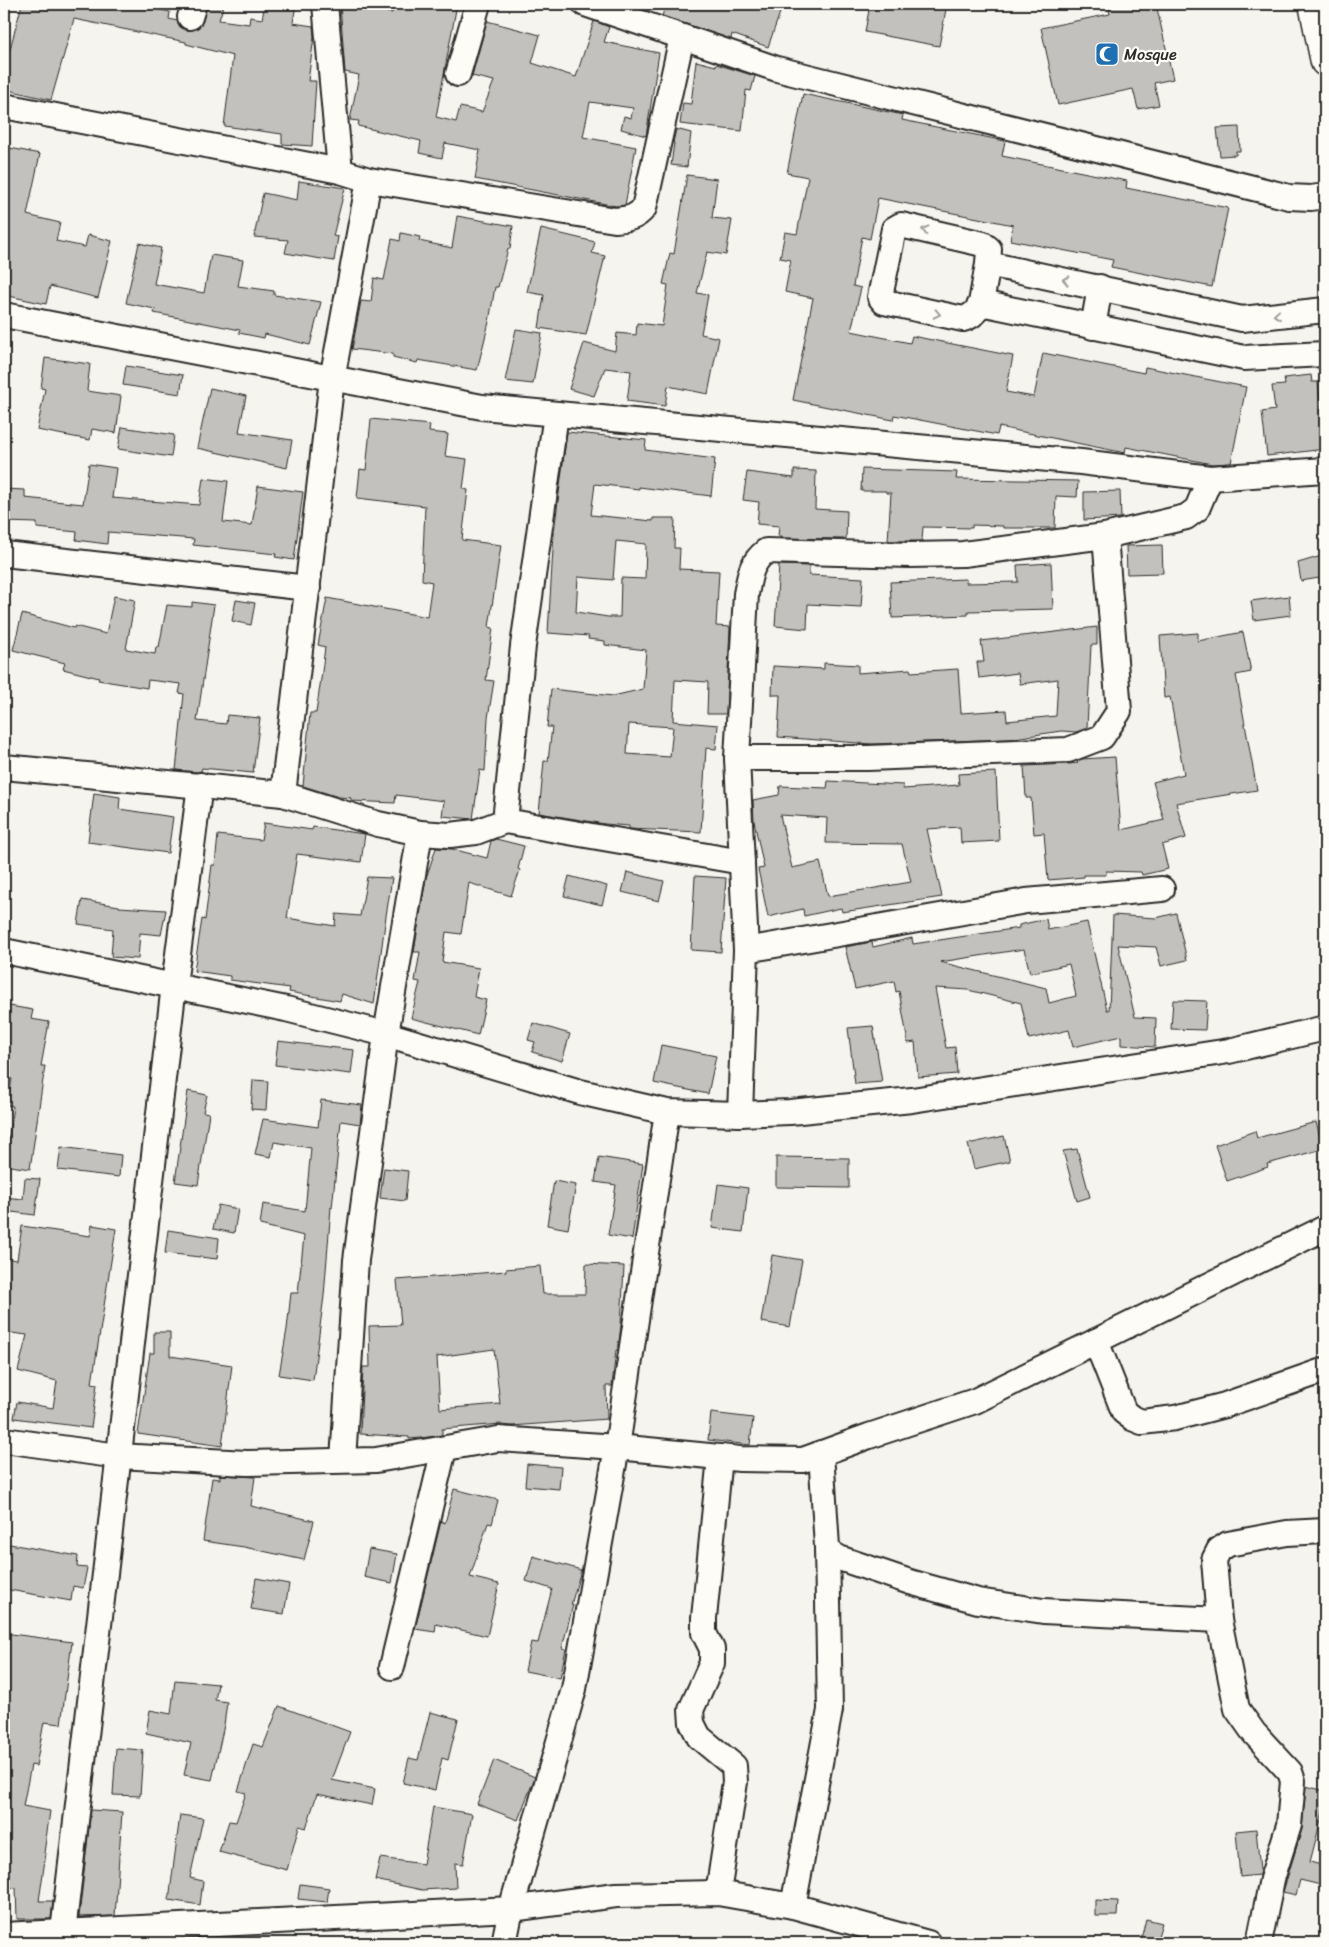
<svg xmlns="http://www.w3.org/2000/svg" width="1329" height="1947" viewBox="0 0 1329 1947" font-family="Sriracha,sans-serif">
  <rect width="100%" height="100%" fill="#f5f4ef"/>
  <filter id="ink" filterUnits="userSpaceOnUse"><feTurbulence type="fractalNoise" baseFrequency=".02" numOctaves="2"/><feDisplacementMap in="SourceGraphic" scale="10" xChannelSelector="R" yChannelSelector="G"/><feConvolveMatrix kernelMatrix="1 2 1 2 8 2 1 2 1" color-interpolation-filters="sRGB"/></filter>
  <g filter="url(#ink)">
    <g fill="#c2c1be" stroke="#2b2b2b" fill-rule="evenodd">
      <path d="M22 4H132L170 12 169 19 177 21 180 27 186 30H193L199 27 203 21 207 4H224L219 20 249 24 250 17 262 19 265 4H296L293 23 313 26 314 37 308 81H316L312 146 282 144V134L224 126 233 56 186 44V42L74 19 51 100 4 89V71Z"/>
      <path d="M340 4H350L392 13 395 4H457L436 117 456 122 460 107 482 112 494 81 472 76 487 21 540 35 532 63 576 77 594 21 609 27 604 42 659 53 646 136 621 129 624 116 631 118 633 108 590 102 583 137 636 147 625 205 616 206 475 179 480 150 445 143 442 158 419 153 421 141 358 126 359 121 350 120 359 75 345 72Z"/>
      <path d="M666 4H783L768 47 732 34 731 39 662 16Z"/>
      <path d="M870 4H947L939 46 865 32Z"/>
      <path d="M1108 4H1156L1173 79 1154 83 1159 105 1138 109 1133 89 1058 105 1041 28 1110 14Z"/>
      <path d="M696 61 716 66V64L755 76 751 91 746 90 742 131 680 124 683 103 691 104Z"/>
      <path d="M803 94 903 115 902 120 1005 141 1002 156 1127 181 1126 188 1228 208 1212 287 1111 267 1113 260 1010 240 1013 225 878 198 870 239 862 237 853 286 861 288 851 331 910 343 912 336 1013 356 1006 392 1034 397 1043 353 1144 373 1145 367 1246 387 1231 463 1212 464 1126 447 1125 453 999 427 997 435 894 415 893 420 793 400 813 298 785 292 791 260 780 258 785 232 797 234 808 177 787 173Z"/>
      <path d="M1239 127 1240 151H1236V155L1220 156 1217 128Z"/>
      <path d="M676 129 691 133 687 167 671 165 674 143H673Z"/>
      <path d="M10 148 40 154 27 215 60 223 56 241 85 247 88 235 112 241 98 298 50 286 46 304 4 295V150L10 151Z"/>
      <path d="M687 175 717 179 712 218 732 220 726 255 707 252 697 293 708 295 701 334 719 338 708 394 668 386 665 406 627 401 631 371 605 368 594 396 569 389 584 343 615 351 617 333 636 335 637 323 662 326 668 285 663 284 670 253 674 254Z"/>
      <path d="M299 181 345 188 333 236 338 237 334 261 285 253 288 240 254 237 263 193 297 200Z"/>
      <path d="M457 216 513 226 510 249H508L498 287H495L489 322 477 370 418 360 417 363 393 357V354L352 349 361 301 371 302 374 278 384 280 392 239 400 241 401 233 420 237 419 241 452 248Z"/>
      <path d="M541 229 595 242 592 253 605 256 586 335 539 328 544 295 527 292Z"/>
      <path d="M139 243 161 248 154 284 204 293 211 255 243 260 238 286 274 291V295L321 302 310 345 265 334 264 338 239 333 240 330 154 313 155 309 126 303Z"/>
      <path d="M516 329 542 333 533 384 505 381Z"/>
      <path d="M45 358 90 364 87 391 121 396 116 433 92 429 90 440 37 430 45 389 41 388Z"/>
      <path d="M126 366 183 375 180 394 123 385Z"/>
      <path d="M1311 375 1312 382H1318L1325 449 1267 456 1262 412 1275 410 1272 386 1285 385 1284 378Z"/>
      <path d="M210 388 246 396 239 432 292 440 287 468 197 448Z"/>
      <path d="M371 419 430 425 429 432 448 434 445 456 467 459 463 489 468 490 462 540 501 545 489 627 493 628 486 680 494 681 488 718 485 771 480 770 473 819 442 816 444 801 396 795 395 803 351 801V798L339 797 303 786 310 713H316L322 672 325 647 318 645 327 598 427 617 432 582 422 580 425 506 357 498 360 469 366 470Z"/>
      <path d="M122 427 174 435 171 457 118 449Z"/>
      <path d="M567 432 646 440 645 450 715 459 711 496 639 487V489L595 484 591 515 653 521V518H675L674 548H680L679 569 719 571 716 626 730 627 726 714H707L708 682 675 680 673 721 718 725 716 749 706 748 701 832 629 829V826L605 824 539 813 544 761H548L552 727H547L551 689 613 696 643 689 646 650 605 645V641L588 639 589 636 548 633 554 532ZM616 541 646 544 645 579 621 578 620 617H608L576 612 578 577 613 580ZM629 724 673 727 670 757 627 754Z"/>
      <path d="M89 464 116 468 112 498 199 505 203 478 228 481 223 522 252 525 258 486 303 492 294 560 275 557 276 554 193 545 194 539 108 532 107 544 76 540 77 532 37 528V523L4 522V489L25 490V498L83 504Z"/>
      <path d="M862 469 957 472 956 479 1078 481 1077 497 1056 496 1055 528H1003V526L972 525V528L923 527 922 541H888L891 493H886V491H861Z"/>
      <path d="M794 470 816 471 815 509 847 511 846 539 780 538 781 536H778L779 526 757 524 759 502 743 500 747 472 794 478Z"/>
      <path d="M1120 491 1121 518 1084 520V492Z"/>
      <path d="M1162 545 1163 573 1127 574 1126 546Z"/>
      <path d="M1325 555V577L1301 581 1298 563Z"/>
      <path d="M1051 563 1053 609 968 611V615L892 618 890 582 966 579V583L1018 582 1017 565Z"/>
      <path d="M779 565 809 566V575L863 578 861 607 808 604 807 629 775 626Z"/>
      <path d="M114 596 135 600 126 649 155 654 156 647H159L167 605 192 607V602L214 605 197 721 226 724 227 715 260 718 253 773 202 768 201 771 197 772 176 770 184 694 179 693 181 684 148 680 147 688 98 680 99 678 63 669 65 663 13 650 22 614 74 628 75 626 106 634Z"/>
      <path d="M1289 596 1291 615 1254 620 1251 601Z"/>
      <path d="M236 600 255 603 251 625 232 621Z"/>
      <path d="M1097 627V645H1091L1087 728 1076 732 1061 731 1008 739 872 744 778 737 780 695H772L773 666 824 669V663L858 665V673L910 669 911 672 958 669 961 713 1006 710 1007 721 1056 716 1058 679 1020 684 1018 673 979 678 977 662H984L981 641Z"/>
      <path d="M1243 632 1251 672 1236 675 1257 790 1176 803 1186 838 1162 845 1168 869 1142 875 1141 872 1106 871V875H1084V877L1048 880 1044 833 1034 834 1031 798H1026L1024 766 1069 764 1078 763 1077 761 1082 759 1115 757 1121 830 1164 820 1153 782 1184 774 1170 697 1164 698 1160 636 1198 633V641Z"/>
      <path d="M996 772 999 841 961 843 960 827 927 829 942 897 842 912 841 908 804 916 803 909 768 917 758 869 764 868 754 821 753 800 779 795 780 786 827 788 828 781 903 785V789L959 785 958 774ZM780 815 827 818 826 843 902 844 911 882 828 896 820 862 792 868Z"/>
      <path d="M94 793 120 797 119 809 173 817 168 853 88 842Z"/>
      <path d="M264 823 312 830 313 827 365 834 361 862 297 854 287 918 335 926 336 914 360 916 367 877 392 878 386 916 374 1004 342 994 340 1001 289 992 290 988 230 980V976L194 971 202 919 205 920 212 865H215L218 835 261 840Z"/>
      <path d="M496 839 524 846 518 869 520 870 511 896 469 883 461 934 446 932 442 962 479 968 474 997 486 1000 478 1035 411 1018 420 982 415 981 420 952H414L426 878 436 848 452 849 487 858 491 841Z"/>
      <path d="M627 872 664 881 659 901 622 892Z"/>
      <path d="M569 876 607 886 602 905 564 896Z"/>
      <path d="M695 876 726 878 721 952 691 950Z"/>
      <path d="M82 900 119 906V907L166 910 161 935 140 933 138 959 111 957 113 929 78 924Z"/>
      <path d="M1176 913 1187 960 1161 966 1156 947 1118 945 1135 1017 1156 1018 1155 1047 1121 1045V1036L1073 1047 1069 1030 1029 1039 1021 1003 968 990 935 988 946 1048 955 1047 957 1074 918 1077 915 1042 908 1043 899 991 896 992 894 981 855 989 845 947 872 942 873 947 912 938 913 944 1019 928V925L1046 919 1048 930 1087 922 1107 1010H1109L1113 915 1156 918ZM1024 949 1030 973 1069 964 1076 996 1049 1003 1046 988 940 962Z"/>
      <path d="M1173 1000 1207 1001 1205 1030 1171 1029Z"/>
      <path d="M4 1005 33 1010 31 1019 49 1022 41 1066H45L30 1169 4 1165V1142H8L13 1106 7 1105 12 1079 4 1078Z"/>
      <path d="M533 1023 570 1034 562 1061 532 1052 535 1042 528 1040Z"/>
      <path d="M873 1026 882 1082 855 1084 848 1028Z"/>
      <path d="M278 1041 354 1050 351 1074 275 1065Z"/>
      <path d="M661 1045 716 1056 708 1094 654 1083Z"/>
      <path d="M253 1080 268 1081 266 1110 251 1109Z"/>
      <path d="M188 1091 207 1095 203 1112 209 1113 198 1185 175 1182Z"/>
      <path d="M321 1100 362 1105 360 1124 341 1121 332 1208 331 1207 324 1296 313 1380 279 1375 287 1329 291 1293H298L304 1236 260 1225 263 1204 305 1211 311 1148 274 1142 271 1157 255 1154 263 1119 318 1127Z"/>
      <path d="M1316 1122 1323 1149 1267 1164 1268 1167 1227 1181 1215 1145 1255 1131 1257 1138Z"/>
      <path d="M1004 1136 1010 1161 974 1169 968 1144Z"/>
      <path d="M61 1147 121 1155 119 1177 58 1170Z"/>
      <path d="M1077 1149 1090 1197 1077 1201 1063 1151Z"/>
      <path d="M599 1157 643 1164 632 1239 608 1235 616 1185 595 1182Z"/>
      <path d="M776 1157 849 1158V1188L776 1187Z"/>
      <path d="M384 1168 408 1171 405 1201 380 1198Z"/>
      <path d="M25 1178 40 1179 35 1215 4 1211V1197L23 1199Z"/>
      <path d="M554 1181 576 1185 568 1229 547 1225Z"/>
      <path d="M718 1184 748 1188 743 1232 712 1228Z"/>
      <path d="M218 1205 238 1209 234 1233 213 1229Z"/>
      <path d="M92 1225 116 1229 92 1383 97 1384 91 1428 14 1418 17 1402 53 1408 57 1381 18 1371 27 1335 4 1332V1258L17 1260 22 1226 90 1236Z"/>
      <path d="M168 1230 219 1238 217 1259 165 1253Z"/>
      <path d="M772 1255 802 1260 790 1327 761 1322Z"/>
      <path d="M586 1264 624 1266 621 1326 618 1350H616L612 1386H606L607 1419 511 1426 501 1425V1424L442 1429V1435L421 1438 409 1439V1437L360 1434 363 1367H370L369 1326 401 1325 397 1280 506 1271V1269L540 1266 543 1294H585ZM494 1349 500 1404 440 1409 437 1357Z"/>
      <path d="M154 1332H170V1356L232 1365 222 1446 138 1434 150 1353H154Z"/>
      <path d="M711 1413 753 1418 750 1445 708 1440Z"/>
      <path d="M527 1464 561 1467 559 1489 525 1486Z"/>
      <path d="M220 1475 255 1477 251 1506 314 1521 304 1560 244 1547 203 1541 212 1478 220 1479Z"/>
      <path d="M454 1489 498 1500 492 1524 488 1523 470 1577 499 1584 487 1636 436 1624 435 1632 415 1629 441 1521 445 1523Z"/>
      <path d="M4 1543 78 1556 77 1567 87 1568 83 1588 73 1586 71 1601 4 1589Z"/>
      <path d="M369 1549 397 1554 392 1583 364 1577Z"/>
      <path d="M533 1556 581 1570 571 1605H573L562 1648 566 1649 560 1678 525 1671 531 1642 538 1643 552 1589 526 1581Z"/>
      <path d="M256 1578 289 1584 284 1614 251 1609Z"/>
      <path d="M4 1633 72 1642 61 1724 44 1722 36 1766 31 1765 23 1806 50 1811 44 1853H46L39 1901H53L51 1919H17L16 1888 4 1887 9 1847 4 1846Z"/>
      <path d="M175 1680 218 1684 215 1700 227 1702 224 1725 212 1780 184 1775 191 1743 146 1733 150 1710 171 1714Z"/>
      <path d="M279 1706 350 1732 332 1780 375 1789 372 1805 317 1794 306 1828 299 1826 287 1870 219 1852 229 1821 236 1822 246 1793 238 1791 253 1744 263 1747Z"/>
      <path d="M430 1712 458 1719 448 1760 442 1758 435 1790 403 1783 409 1758 418 1760Z"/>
      <path d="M116 1748 143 1750 140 1796 113 1795Z"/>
      <path d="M494 1760 535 1777 518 1820 477 1804Z"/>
      <path d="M1306 1786 1325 1791V1804L1310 1862 1325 1866V1886L1300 1880 1296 1895 1283 1892 1302 1829Z"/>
      <path d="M433 1807 472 1814 463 1864 455 1863 456 1888 422 1890 375 1880 380 1858 423 1864Z"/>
      <path d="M91 1810 122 1812 115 1916 79 1917Z"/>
      <path d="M180 1815 203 1818 190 1878 203 1881 200 1905 169 1900Z"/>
      <path d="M1256 1829 1260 1870 1259 1875 1240 1877 1236 1831Z"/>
      <path d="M300 1884 329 1888 327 1902 298 1899Z"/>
      <path d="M1095 1900 1118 1901 1117 1916H1095Z"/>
      <path d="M1146 1919 1162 1923 1156 1943H1140Z"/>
    </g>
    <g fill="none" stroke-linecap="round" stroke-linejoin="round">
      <g stroke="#2b2b2b" stroke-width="28">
        <g id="minor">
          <path d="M325 4 340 171"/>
          <path d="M585 4 777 69 1289 197 1311 198 1325 196"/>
          <path d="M190 17 194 4"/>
          <path d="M458 74 478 4"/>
          <path d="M4 106 340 171 369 180 615 220C628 219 636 218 644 208L682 37"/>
          <path d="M981 303 988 264"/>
          <path d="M1325 310 1242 319 988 264 989 249 983 244 901 225 894 229 880 297 884 302 889 303 963 319C973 316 976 312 981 303L1244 358 1325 354"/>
          <path d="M4 315 482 407 1081 462 1210 478 1325 470"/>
          <path d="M1093 327 1100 287"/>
          <path d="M4 554 308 588"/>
          <path d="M737 758H868L1068 750 1102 737 1119 711 1105 536"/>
          <path d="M4 767 283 794 378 824 420 833 450 835 476 832 505 821 742 862"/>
          <path d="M283 794 332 379 369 180"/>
          <path d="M505 821 523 646 556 414"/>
          <path d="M746 950 1026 901 1162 889"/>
          <path d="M4 951 286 1009 386 1034 580 1092 667 1112 740 1114 790 1112 912 1100 1229 1051 1325 1028"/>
          <path d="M740 1114 746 950 737 758 746 594C750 575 750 564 766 551L910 555 963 554 1105 536 1186 517 1197 509 1210 478"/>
          <path d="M1096 1341 1124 1412 1132 1418 1142 1422 1175 1418 1225 1405 1325 1370"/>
          <path d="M4 1440 118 1456 247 1463 376 1460 498 1439 617 1447 740 1459 803 1460 869 1436 975 1401 1325 1228"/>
          <path d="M821 1453 827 1547 831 1553 839 1558 910 1582 978 1601 1043 1611 1219 1620 1237 1709 1254 1733 1290 1772 1293 1781 1289 1825 1272 1879 1259 1943"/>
          <path d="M343 1460 356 1260 386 1034 420 833"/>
          <path d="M1219 1620 1214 1560 1219 1550 1228 1544 1287 1533 1325 1531"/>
          <path d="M392 1667 444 1449"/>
          <path d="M718 1893 735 1782 734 1766 699 1737 692 1723 691 1710 712 1663V1649L704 1633V1618L720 1457"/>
          <path d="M793 1906 830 1710 827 1547"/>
          <path d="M63 1932 174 985 200 785"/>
          <path d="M4 1935 511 1909 616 1895 718 1893 793 1906 928 1943"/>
          <path d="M504 1943 511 1909 574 1689 617 1447 667 1112"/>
        </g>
      </g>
      <g stroke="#2b2b2b" stroke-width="31">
        <path id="major" d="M1313 4 1325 62"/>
      </g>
      <use href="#minor" stroke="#fdfcf7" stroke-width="24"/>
      <use href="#major" stroke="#fdfcf7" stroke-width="28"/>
    </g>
    <defs><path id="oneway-chevron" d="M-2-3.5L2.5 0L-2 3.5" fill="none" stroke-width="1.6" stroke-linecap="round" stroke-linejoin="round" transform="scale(1.25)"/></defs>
    <g stroke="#9e9e9b">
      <use href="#oneway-chevron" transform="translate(925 230) rotate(-166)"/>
      <use href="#oneway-chevron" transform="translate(1066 280) rotate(-168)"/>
      <use href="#oneway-chevron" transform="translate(937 314) rotate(12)"/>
      <use href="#oneway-chevron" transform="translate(1277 315) rotate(174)"/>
    </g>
  </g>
  <defs>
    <g id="mosque-square" transform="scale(1.25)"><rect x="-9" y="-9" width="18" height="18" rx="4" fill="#1f6fb2" stroke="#fdfcf7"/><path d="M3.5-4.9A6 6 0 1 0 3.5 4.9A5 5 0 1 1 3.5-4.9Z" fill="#fff"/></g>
  </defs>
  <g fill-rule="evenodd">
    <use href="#mosque-square" x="1107" y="54"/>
  </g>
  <g text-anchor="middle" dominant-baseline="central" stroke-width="4.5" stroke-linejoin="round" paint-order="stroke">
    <g font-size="16" fill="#2b2b2b" stroke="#fdfcf7" text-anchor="start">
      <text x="1124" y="54">Mosque</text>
    </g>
  </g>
  <rect width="1329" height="1947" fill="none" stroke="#fdfcf7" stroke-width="20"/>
  <rect x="10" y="10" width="1309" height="1927" fill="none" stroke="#2b2b2b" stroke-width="2" filter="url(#ink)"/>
</svg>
